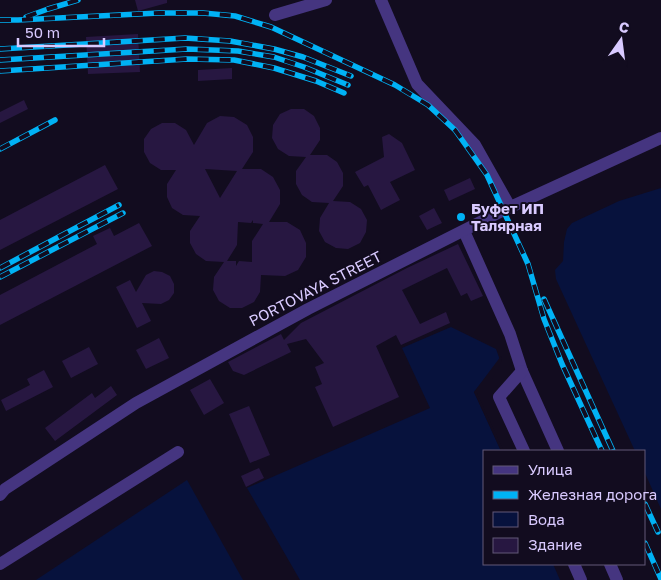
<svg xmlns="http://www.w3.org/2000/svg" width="661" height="580" viewBox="0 0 661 580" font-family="'Golos Text',sans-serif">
  <rect width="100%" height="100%" fill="#120c1f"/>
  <g fill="#07123d">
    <path d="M661 188V509L645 473V451H635L556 279 555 270 563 261 564 242 567 229 572 223 619 201Z"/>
    <path d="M451 327 496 349 500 360 474 392 501 451H485V564H553L560 580H300L247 488 430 408 402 348Z"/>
    <path d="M187 480 243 580H36Z"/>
  </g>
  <path fill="#120c1f" d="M501 356 502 361 492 379 477 393 504 451H501L474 392Z"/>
  <g fill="#271741" fill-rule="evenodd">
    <path d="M135 0H167V3L138 11Z"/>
    <path d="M138 34 140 72 88 74 86 37Z"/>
    <path d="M232 68V79L198 81V70Z"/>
    <path d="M24 100 28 109 0 123V112Z"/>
    <path d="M291 109H304L314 116 320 128V140L310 155H327L337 162 343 173V186L333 201 350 202 361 209 367 220 366 232 360 243 348 249 336 248 325 242 319 231 320 218 329 203 312 202 302 195 296 184V171L306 157 289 156 278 149 272 138 273 125 280 114Z"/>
    <path d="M220 116 234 117 247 125 253 137V152L242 169H261L273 177 280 190V204L269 222H287L300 230 306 243V257L298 270 285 276 261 275 260 292 254 302 242 308H230L219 301 213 290 214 277 224 262 206 261 196 254 190 243V231L200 216 183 215 172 208 167 197V184L176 170H161L150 163 144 152V139L151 129 162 123H175L186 130 194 145 207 123ZM205 169 237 171 220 198ZM253 220V223L263 224 252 241V262L239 261 236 266V261H227L237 245 238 222 251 223Z"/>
    <path d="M389 134 402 143 415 170 390 182 400 200 381 210 368 185 364 187 355 172 384 157 382 137Z"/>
    <path d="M105 165 118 189 0 250V220Z"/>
    <path d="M470 178 475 189 449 201 444 190Z"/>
    <path d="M434 208 442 223 427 230 419 216Z"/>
    <path d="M139 223 152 246 0 325V295L97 244 93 236 110 228 114 236Z"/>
    <path d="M458 244 483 296 471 301 467 293 461 296 447 268 402 290 420 324 446 312 450 323 401 345 396 335 376 346 399 397 333 427 315 387 322 384 315 367 324 363 306 339 287 344 291 352 244 375 233 371 228 362 281 334 284 340 301 323 407 268Z"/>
    <path d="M154 271 162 272 170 276 174 284V293L169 300 161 304 142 303 151 321 137 328 116 287 130 280 136 292 146 275Z"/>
    <path d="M159 338 169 358 146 369 136 350Z"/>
    <path d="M89 347 98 364 71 378 62 361Z"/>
    <path d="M44 370 53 387 6 411 1 400 30 385 27 379Z"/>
    <path d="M210 379 224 403 204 415 190 390Z"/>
    <path d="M111 386 117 395 55 441 45 428 92 393 95 398Z"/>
    <path d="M249 406 270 455 250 463 229 414Z"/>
    <path d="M259 468 264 478 246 487 241 476Z"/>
  </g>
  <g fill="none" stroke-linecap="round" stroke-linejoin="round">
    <g stroke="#453580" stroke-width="12">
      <path d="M381 0 417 84 475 145 510 207"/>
      <path d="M275 15 326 0"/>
      <path d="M464 231 510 334 522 371 558 451"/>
      <path d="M522 371 499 397 524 451"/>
      <path d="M0 495 5 489 136 403 308 309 504 210 661 138"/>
      <path d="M0 564 178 452"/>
      <path d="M574 564 581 580"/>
      <path d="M610 564 617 580"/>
    </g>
    <g stroke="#00b2f5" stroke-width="5.5">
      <g id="rail">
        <path d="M26 17 48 9 78 0"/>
        <path d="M0 20H18L159 13H203L235 16 271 27 395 85 428 105 455 130 487 175 528 264 544 319 562 364 602 451"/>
        <path d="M0 49 185 38 230 41 274 49 303 57 351 76"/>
        <path d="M0 60 187 49 238 51 274 57 304 67 348 85"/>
        <path d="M0 71 187 59 234 60 274 68 316 81 344 93"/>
        <path d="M0 149 55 120"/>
        <path d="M0 268 119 205"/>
        <path d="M0 277 123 213"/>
        <path d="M544 299 613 451"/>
        <path d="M645 504 658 532"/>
        <path d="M645 543 661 579"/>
      </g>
    </g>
    <use href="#rail" stroke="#120c1f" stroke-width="4" stroke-dasharray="11" stroke-linecap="butt"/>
  </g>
  <circle fill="#00b2f5" stroke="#120c1f" stroke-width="2" cx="461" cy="217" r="5"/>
  <g text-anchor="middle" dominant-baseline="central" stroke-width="4" stroke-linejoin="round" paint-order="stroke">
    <g font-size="15" font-weight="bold" fill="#d9caff" stroke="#120c1f" text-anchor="start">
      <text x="471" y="208">Буфет ИП<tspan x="471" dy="17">Талярная</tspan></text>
    </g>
    <g font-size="15" fill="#d9caff" stroke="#120c1f">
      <text transform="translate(315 288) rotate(-27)">PORTOVAYA STREET</text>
    </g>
  </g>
  <rect x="483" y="450" width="162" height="115" fill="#120c1f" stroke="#625879"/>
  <rect x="493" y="466" width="25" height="8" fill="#453580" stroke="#625879"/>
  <text x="528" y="475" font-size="15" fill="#d9caff">Улица</text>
  <rect x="493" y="491" width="25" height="8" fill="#00b2f5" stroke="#625879"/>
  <text x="528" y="500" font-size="15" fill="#d9caff">Железная дорога</text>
  <rect x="493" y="512" width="25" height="15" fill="#07123d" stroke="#625879"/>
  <text x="528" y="525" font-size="15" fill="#d9caff">Вода</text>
  <rect x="493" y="538" width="25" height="15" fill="#271741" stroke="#625879"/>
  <text x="528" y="550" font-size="15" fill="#d9caff">Здание</text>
  <g transform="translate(621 40) rotate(14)" stroke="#120c1f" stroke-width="4" paint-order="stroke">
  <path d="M0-4L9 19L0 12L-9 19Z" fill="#d9caff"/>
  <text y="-8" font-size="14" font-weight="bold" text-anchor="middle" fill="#d9caff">С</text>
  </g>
  <path d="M18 38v8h86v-8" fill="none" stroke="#d9caff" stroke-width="2.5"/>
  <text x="25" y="38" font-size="15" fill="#d9caff" stroke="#120c1f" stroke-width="4" paint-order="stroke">50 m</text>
</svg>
